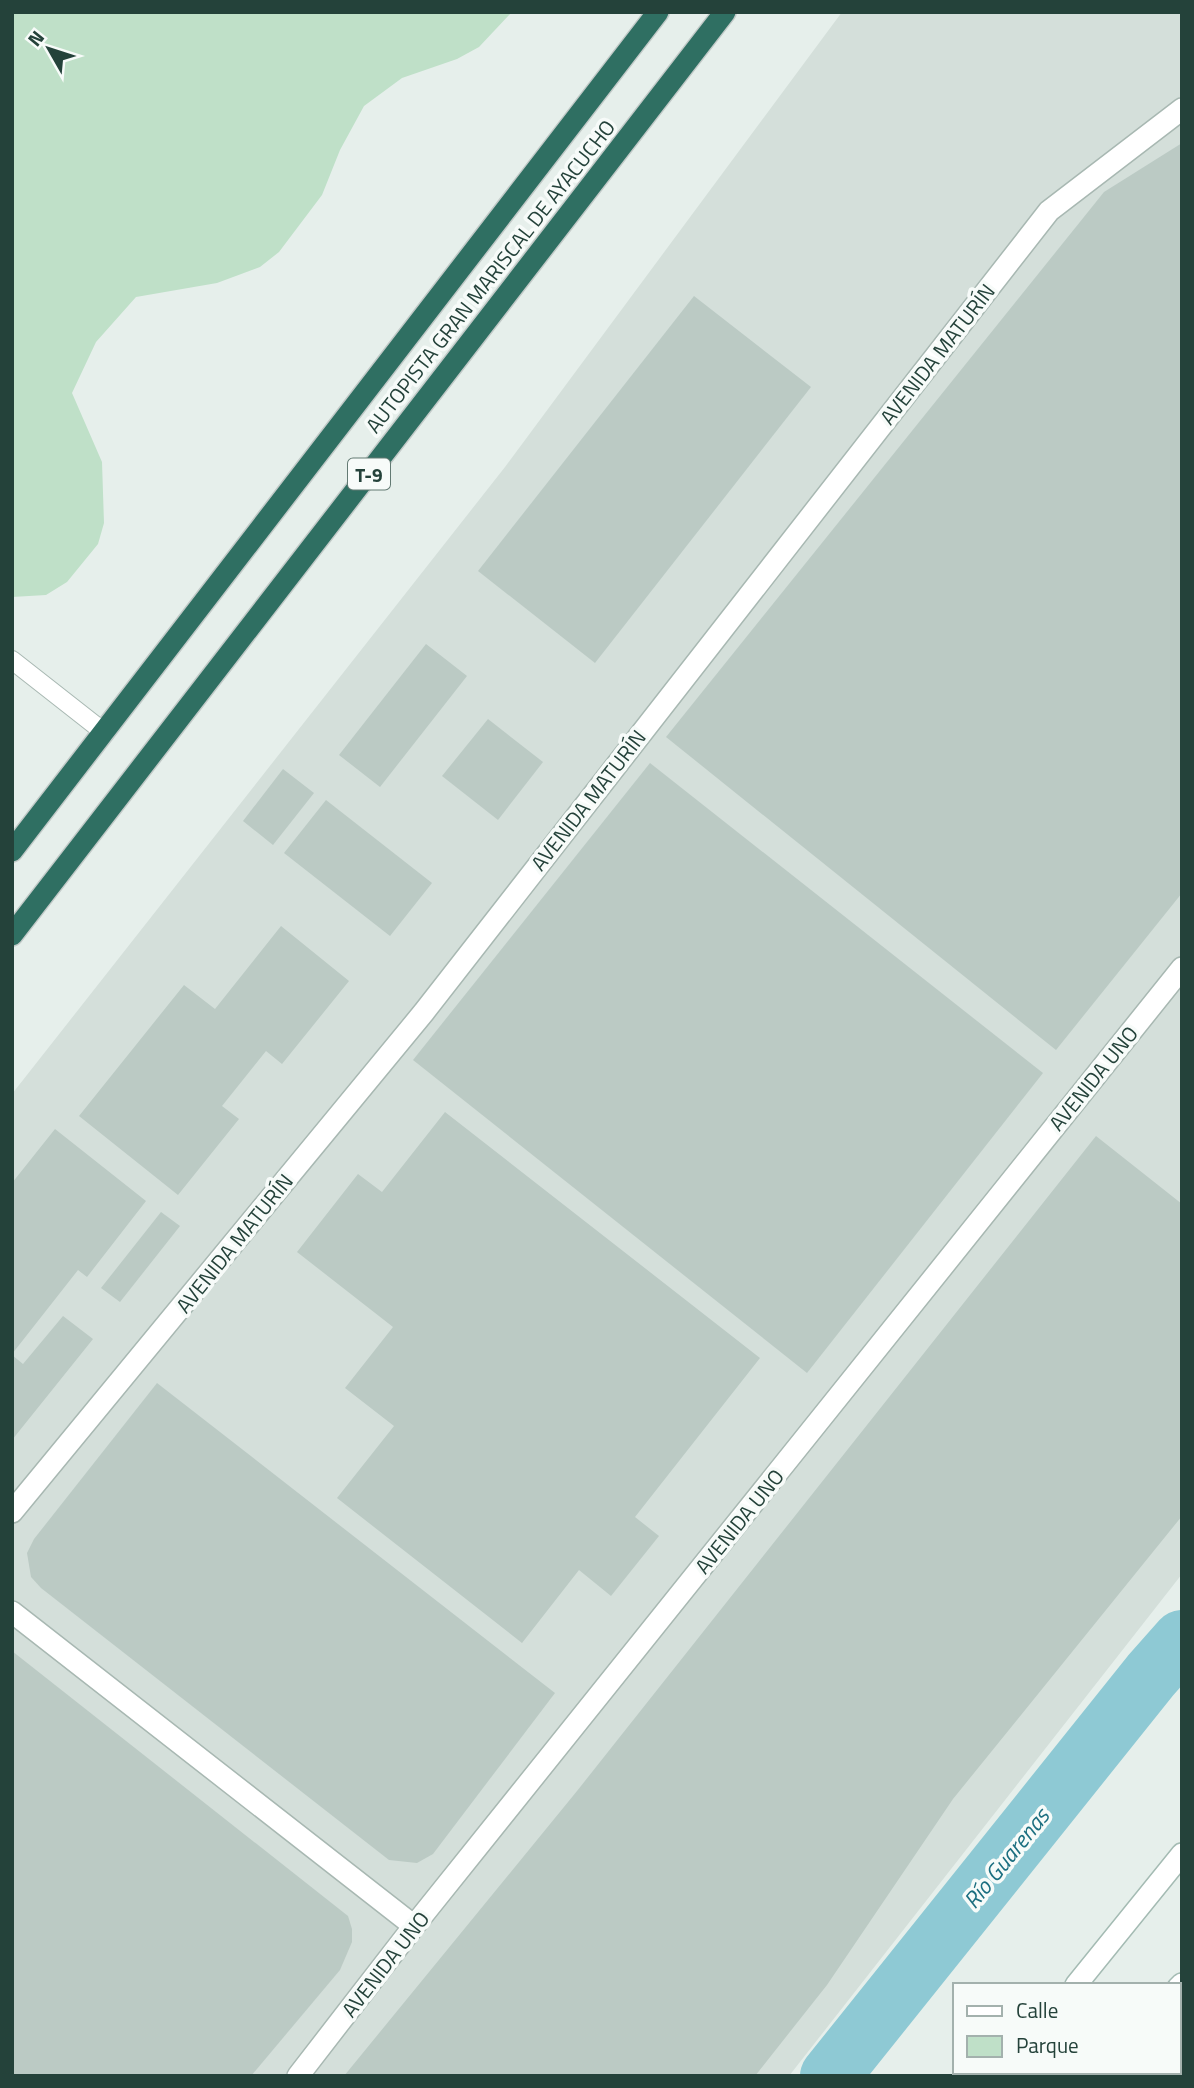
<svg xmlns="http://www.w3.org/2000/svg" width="1194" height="2088" viewBox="0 0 1194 2088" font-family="'Titillium Web',sans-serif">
  <rect width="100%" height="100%" fill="#e6efeb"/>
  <path fill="#d4dfda" d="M842 12H1182V1574L789 2076H12V1094L505 467Z"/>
  <path fill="#bfe0c8" d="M12 12H512L479 47 457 59 402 78 364 106 340 150 322 195 279 252 260 267 217 283 136 297 96 342 72 393 102 462 104 523 98 544 67 582 46 595 12 597Z"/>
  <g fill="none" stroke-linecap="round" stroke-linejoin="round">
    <path stroke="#8ec9d4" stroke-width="60" d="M830 2076 1151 1675 1182 1640"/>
  </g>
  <g fill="#bbcac4">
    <path d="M1182 143V893L1056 1050 666 737 1104 192Z"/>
    <path d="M694 296 811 387 595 663 478 571Z"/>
    <path d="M426 644 467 676 380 787 339 755Z"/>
    <path d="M488 719 543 762 498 820 442 776Z"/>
    <path d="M650 763 1043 1073 807 1373 413 1060Z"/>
    <path d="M283 769 314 793 273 845 243 821Z"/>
    <path d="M326 800 432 883 390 936 284 853Z"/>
    <path d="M281 926 349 981 282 1064 266 1051 222 1106 239 1119 178 1195 79 1116 184 985 215 1009Z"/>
    <path d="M445 1112 760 1358 635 1517 659 1536 611 1596 579 1570 522 1643 337 1498 394 1426 345 1388 393 1327 297 1252 358 1174 382 1192Z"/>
    <path d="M55 1129 146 1201 87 1277 78 1270 12 1354V1183Z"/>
    <path d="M1096 1136 1182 1204V1516L953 1799 827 1985 755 2076H344L577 1791Z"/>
    <path d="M161 1212 180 1226 120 1302 101 1288Z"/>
    <path d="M63 1316 93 1339 12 1440V1355L23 1364Z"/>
    <path d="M157 1383 555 1693 433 1854 417 1863 389 1860 41 1588 31 1577 27 1553 34 1539Z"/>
    <path d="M12 1651 348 1916 352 1929V1942L340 1970 251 2076H12Z"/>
  </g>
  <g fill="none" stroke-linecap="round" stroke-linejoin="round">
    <g stroke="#a8b8b2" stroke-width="20">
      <path id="lane" d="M12 660 105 733"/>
    </g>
    <g stroke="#a8b8b2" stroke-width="24">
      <g id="street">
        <path d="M12 1512 424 1012 1049 211 1182 109"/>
        <path d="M12 1612 414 1926"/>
        <path d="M298 2076 414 1926 1182 968"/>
      </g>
    </g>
    <g stroke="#a4bbb3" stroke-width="24">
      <g id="secondary">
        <path d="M1076 1985 1182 1854"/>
        <path d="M1178 1988 1182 1984"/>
        <path d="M1003 2076 1006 2072"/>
        <path d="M1105 2076 1108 2072"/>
      </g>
    </g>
    <g stroke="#c2cac8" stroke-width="24">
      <g id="highway">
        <path d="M12 851 658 12"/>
        <path d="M12 935 725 12"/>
      </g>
    </g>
    <use href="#lane" stroke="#fff" stroke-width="18"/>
    <use href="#street" stroke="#fff" stroke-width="21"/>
    <use href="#secondary" stroke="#fff" stroke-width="21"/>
    <use href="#highway" stroke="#2f6f62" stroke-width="21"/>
  </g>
  <g text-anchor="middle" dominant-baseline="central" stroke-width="7" stroke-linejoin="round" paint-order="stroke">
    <rect fill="#f7fbf9" stroke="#637a73" stroke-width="2" x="348" y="458.5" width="42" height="31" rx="5"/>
    <g font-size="19" font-weight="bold" fill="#24423a">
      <text x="369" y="474">T-9</text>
    </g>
    <g font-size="21" fill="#24423a" stroke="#f7fbf9">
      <text transform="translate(490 276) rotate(-52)">AUTOPISTA GRAN MARISCAL DE AYACUCHO</text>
      <text transform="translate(937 354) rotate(-52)">AVENIDA MATURÍN</text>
      <text transform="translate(588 800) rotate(-52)">AVENIDA MATURÍN</text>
      <text transform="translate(1093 1078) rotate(-51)">AVENIDA UNO</text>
      <text transform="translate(234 1243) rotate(-51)">AVENIDA MATURÍN</text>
      <text transform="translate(739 1521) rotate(-51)">AVENIDA UNO</text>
      <text transform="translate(385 1964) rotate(-52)">AVENIDA UNO</text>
    </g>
    <g font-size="23" font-style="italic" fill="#1c6f80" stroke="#f7fbf9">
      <text transform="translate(1006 1858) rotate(-51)">Río Guarenas</text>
    </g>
  </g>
  <rect width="1194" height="2088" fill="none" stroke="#24423a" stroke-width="28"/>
  <rect x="953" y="1983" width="228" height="91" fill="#f7fbf9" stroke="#a3b1ad" stroke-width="2"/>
  <rect x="967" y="2006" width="35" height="10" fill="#ffffff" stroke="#a3b1ad" stroke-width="2"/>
  <text x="1016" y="2018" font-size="21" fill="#24423a">Calle</text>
  <rect x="967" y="2036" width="35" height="21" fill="#bfe0c8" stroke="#a3b1ad" stroke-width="2"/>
  <text x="1016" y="2053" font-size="21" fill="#24423a">Parque</text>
  <g transform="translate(49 49) rotate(309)" stroke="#f7fbf9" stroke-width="5" paint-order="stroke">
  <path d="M0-5L12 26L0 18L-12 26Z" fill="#24423a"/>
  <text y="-10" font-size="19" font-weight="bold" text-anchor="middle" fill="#24423a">N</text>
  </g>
</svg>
